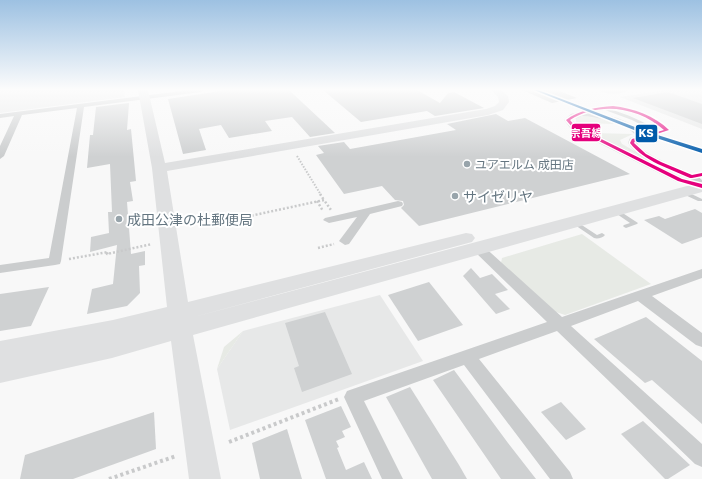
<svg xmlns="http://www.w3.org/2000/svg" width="702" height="479" viewBox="0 0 702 479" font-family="'Golos Text','Noto Sans JP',sans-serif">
  <rect width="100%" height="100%" fill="#f8f8f8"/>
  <g fill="#e7e8e8">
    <path d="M0 90H124L125 97 0 113Z"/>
    <path d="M666 90H702V129L620 97Z"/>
    <path d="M380 295 423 361 230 430 217 369 243 331Z"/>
  </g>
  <g fill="#e7eae5">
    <path d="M583 116 605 119 615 124 576 123V118Z"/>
    <path d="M593 133 633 134 620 140 622 144 663 167Z"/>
    <path d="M582 234 651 284 565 315 556 312 501 263 502 258Z"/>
    <path d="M243 331 217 369 224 347Z"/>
  </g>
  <g fill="#cfd1d2">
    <path d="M227 90H289L335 133 310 137 292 117 265 121 272 131 229 138 221 125 199 129 206 150 183 154 168 99Z"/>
    <path d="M323 90H417L440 103 448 93 454 92 484 108 435 116 427 111 361 122Z"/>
    <path d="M522 90H557L577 98 552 103Z"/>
    <path d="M668 92 702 104V124L633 98Z"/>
    <path d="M129 103 127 130 131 129 136 181 130 182 133 201 127 202 131 254 145 251V265L139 266 140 293 127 306 87 314 92 289 113 284 117 245 90 252 91 237 109 233 108 212H112L110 164 87 168 90 135H93L96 107Z"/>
    <path d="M496 114 508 121 525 118 630 174 419 226 401 208 404 205 403 201 395 200 382 186 344 194 316 155 324 153 318 146 344 142 350 149 456 130 447 124Z"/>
    <path d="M695 209 702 213V237L682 244 644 220 659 216 665 219Z"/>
    <path d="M471 268 480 278 492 274 508 290 495 294 510 309 496 314 463 276Z"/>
    <path d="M429 282 463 325 418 341 388 295Z"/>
    <path d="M49 287 31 326 0 331V294Z"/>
    <path d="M325 312 352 374 302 392 294 368 299 366 285 323Z"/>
    <path d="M646 317 702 361V424L652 380 645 383 594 339Z"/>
    <path d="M454 370 508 443 536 479H501L433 380Z"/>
    <path d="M410 387 459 465 467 479H432L386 397Z"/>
    <path d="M561 402 586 429 566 440 541 412Z"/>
    <path d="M341 406 351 427 342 431 345 437 336 441 339 447 337 448 346 470 364 462 372 479H326L305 420Z"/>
    <path d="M154 412 156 449 73 479H20L25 455Z"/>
    <path d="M643 421 690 465 668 479H665L621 434Z"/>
    <path d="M287 429 302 479H260L252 443Z"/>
  </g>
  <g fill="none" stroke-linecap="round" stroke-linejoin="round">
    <path stroke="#c9cacb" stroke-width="2" stroke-dasharray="1.5 1.5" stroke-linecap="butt" d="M297 156 321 195"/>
    <g stroke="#c9cacb" stroke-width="2.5" stroke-dasharray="2 2" stroke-linecap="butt">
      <path d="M320 194 324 200"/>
      <path d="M317 201 323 211"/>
      <path d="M236 219 324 200 331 210"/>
      <path d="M318 248 334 244"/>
      <path d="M69 259 108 252 107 254 152 244"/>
    </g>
    <g stroke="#c9cacb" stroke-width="4" stroke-dasharray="3 3" stroke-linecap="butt">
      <path d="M229 442 339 399"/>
      <path d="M109 479 176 456"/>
    </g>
    <g fill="#cbcdce" fill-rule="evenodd">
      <path d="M615 107C631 109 658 118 669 130L659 134 640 139 638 138 639 137 647 135 629 126V124H631L651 133 655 132 632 120 605 110 583 114 581 113 599 109ZM609 109C625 108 652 119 664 130L658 131C643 121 627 114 609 109Z"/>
      <path d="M683 190 702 199V201H698L681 193 680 192 681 191Z"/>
      <path d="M616 209 618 210 638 223 637 224 626 228 624 227 623 226 624 225 630 223 614 212 613 211 614 210Z"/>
      <path d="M574 220 597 235 602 233 605 235C603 238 597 239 594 238L572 223 571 222 572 221Z"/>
    </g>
    <g fill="#cbcdce" fill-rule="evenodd">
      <path d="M189 90H204L201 92 84 107 61 261 60 264 55 265 0 273V265L49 258 77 108 22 115 4 156 0 159V146L14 116 0 118V114Z"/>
      <path d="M582 111C603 113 631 119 645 135L643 140 637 142C640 155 684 169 697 176L702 180V189L677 182 571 129 564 120 571 114ZM582 116C597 117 628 123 636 136L630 138 628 143C642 163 669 168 689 179L683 178 577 125 572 120Z"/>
      <path d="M398 201 402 202 403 204 402 206 370 214 349 244 345 245 339 241 357 217 329 223 323 220 325 218Z"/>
      <path d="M477 243 481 244 562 317 702 269V278L652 296 702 333V347L696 345 638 301 571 326 702 444V467L695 464 557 331 479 359 570 472 573 479H550L464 365 364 401 403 479H382L344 397 347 391 547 322 473 250 471 247Z"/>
    </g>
    <g fill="#dfe0e1" fill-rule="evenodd">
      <path d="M138 90H148L165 163 486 109 495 106 499 102 498 97 491 90H501L508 96 509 102 503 110 488 115 167 171 188 302 466 233 472 234 475 238 472 242 190 318 702 182V192L193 335 221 479H189L171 341 112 358 0 383V361L113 338 0 361V341L113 320 167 307 152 168Z"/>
      <path d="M599 90H628C623 95 604 95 599 90Z"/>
    </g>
    <g stroke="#fff" stroke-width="3">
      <path id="bus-1" d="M613 106C633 108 655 116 669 130L635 141 634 143 646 154 661 162 692 175 702 173V176L692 178H690C669 168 645 162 630 143L632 139 664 130C639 107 599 101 570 120L575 126 682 179 702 184V188L678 181 573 128 566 120C579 110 597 107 613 106Z"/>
    </g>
    <use href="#bus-1" fill="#e5007d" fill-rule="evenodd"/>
    <g stroke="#fff" stroke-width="3">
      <path id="rail-1" d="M534 90H538L648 132 702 149V153L644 134Z"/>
    </g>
    <use href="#rail-1" fill="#005aaa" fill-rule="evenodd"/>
  </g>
  <linearGradient id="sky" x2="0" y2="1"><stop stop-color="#9dc1e2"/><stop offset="0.57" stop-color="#fcfcfc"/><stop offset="1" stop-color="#fcfcfc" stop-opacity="0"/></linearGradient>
  <rect width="702" height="157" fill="url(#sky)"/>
  <g fill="#98a4ab" stroke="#fff" stroke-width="1.5">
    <circle cx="467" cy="164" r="4"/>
    <circle cx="455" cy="196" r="4"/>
    <circle cx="119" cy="219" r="4"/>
  </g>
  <g text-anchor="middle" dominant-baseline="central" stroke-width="4" stroke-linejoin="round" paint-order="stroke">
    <g font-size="12" fill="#657681" stroke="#fff" text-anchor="start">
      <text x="475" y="164">ユアエルム 成田店</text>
    </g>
    <g font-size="14" fill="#657681" stroke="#fff" text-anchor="start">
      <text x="463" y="196">サイゼリヤ</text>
      <text x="127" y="219">成田公津の杜郵便局</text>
    </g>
  </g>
  <g stroke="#fff" stroke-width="1.5">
    <rect x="571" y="123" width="30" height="19" rx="4" fill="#e5007d"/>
    <rect x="635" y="124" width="23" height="19" rx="4" fill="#005aaa"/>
  </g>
  <g font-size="11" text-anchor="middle" font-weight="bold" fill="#fff">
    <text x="586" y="137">宗吾線</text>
    <text x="646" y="137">KS</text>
  </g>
</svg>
